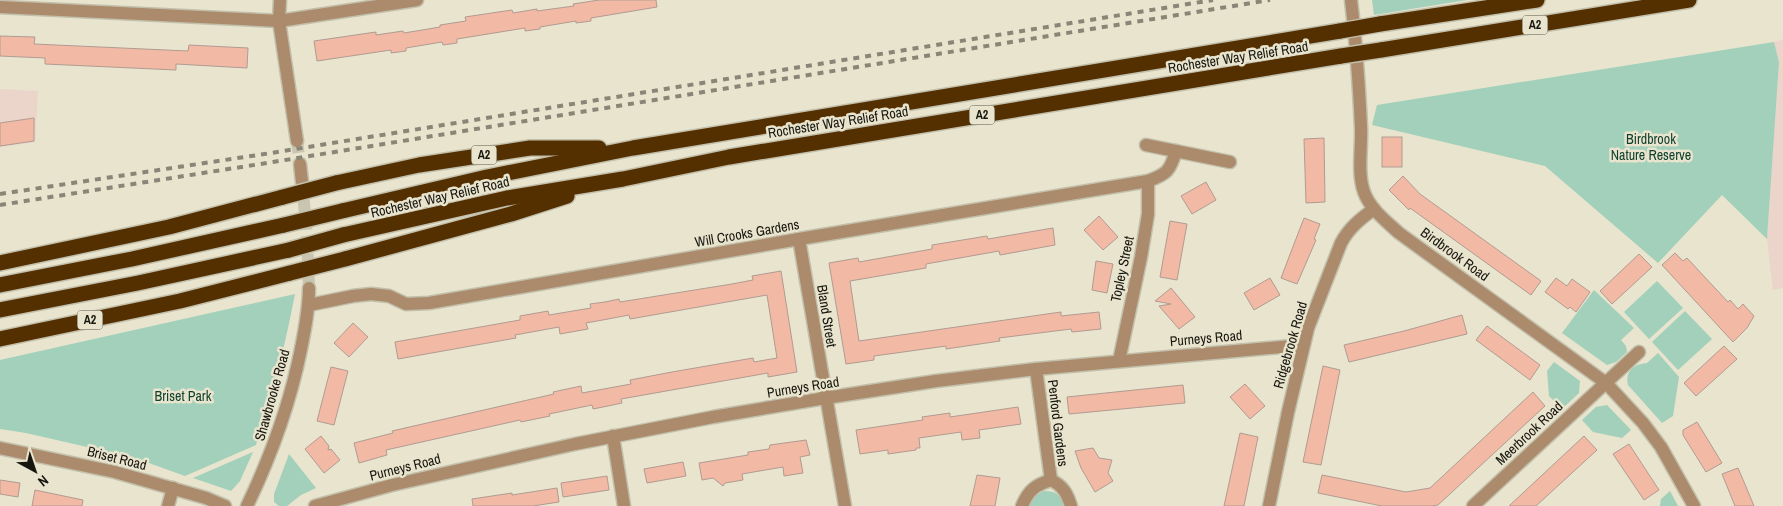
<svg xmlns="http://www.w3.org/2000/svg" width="1783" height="506" viewBox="0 0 1783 506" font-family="'Archivo Narrow',sans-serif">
  <rect width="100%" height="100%" fill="#e8e4ce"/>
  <g fill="#ebd4ca">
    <path d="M1783 39V288L1773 290 1767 239 1779 62 1774 42Z"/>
    <path d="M0 89 38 91 35 142 0 147Z"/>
  </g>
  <g fill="#a2d0ba">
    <path d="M1372 0H1467L1374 15Z"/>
    <path d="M1774 42 1779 62 1767 239 1722 195 1658 263 1545 166 1372 125 1377 105Z"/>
    <path d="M1657 281 1683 308 1649 339 1624 312Z"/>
    <path d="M1594 290 1634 328 1621 340 1626 346 1627 352 1616 362 1607 365 1562 333Z"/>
    <path d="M295 294C285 345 273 396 256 445L185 476 135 458 26 433 0 429V360Z"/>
    <path d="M1685 311 1712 339 1678 370 1652 342Z"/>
    <path d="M1658 353 1679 377 1673 416 1662 423 1628 385C1625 371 1634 364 1647 363Z"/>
    <path d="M1554 362 1580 381 1579 393 1562 409 1549 396 1547 371Z"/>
    <path d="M1607 405 1631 430 1622 438 1593 432 1582 420 1596 407Z"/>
    <path d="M253 452 240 481 231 491 193 478Z"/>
    <path d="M289 454 316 488 301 495 287 506H279L274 502V494Z"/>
    <path d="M1044 491C1056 491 1061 495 1066 506H1029L1033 497Z"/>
    <path d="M1670 491 1678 506H1660L1661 499Z"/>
  </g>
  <g fill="#f2baa4" stroke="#b19b92">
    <path d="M599 0H656L657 7 591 18V21L576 23V21L540 27V29L525 31V28L457 39V43L443 45 442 42 406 48V51L391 53V50L317 61 314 41 376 32V35L403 31 404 33 440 27V25L466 21 465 17 512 10 513 13 537 9V11L574 6 573 4Z"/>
    <path d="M0 36 35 37 34 44 188 51 189 45 248 48 247 68 176 64V70L45 64V58L0 56Z"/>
    <path d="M34 118V141L0 146V123Z"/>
    <rect x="1382" y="137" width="20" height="30"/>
    <path d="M1324 138 1325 202 1306 203 1304 139Z"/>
    <path d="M1403 176 1420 194 1541 281 1531 295 1410 208 1409 210 1389 190Z"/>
    <path d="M1206 182 1216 200 1192 214 1181 196Z"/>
    <path d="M1099 216 1118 237 1103 250 1084 230Z"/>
    <path d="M1304 218 1320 224 1314 239 1316 240 1297 284 1281 278Z"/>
    <path d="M1170 221 1187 224 1177 280 1160 277Z"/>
    <path d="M1053 228 1055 245 1000 255 999 251 926 264V268L850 281 859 341 1061 312V316L1099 312 1101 329 1072 332 1071 329 999 338 1000 341 946 349V346L896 353 874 356V360L846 364 829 263 858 258 859 262 932 249V245L987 236 988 239Z"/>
    <path d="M1675 253 1683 261 1687 258 1728 302 1730 300 1738 309 1743 304 1754 316 1747 328 1733 342 1662 265Z"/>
    <path d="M1639 254 1652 267 1612 304 1600 291Z"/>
    <path d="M1096 261 1113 264 1107 293 1092 290Z"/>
    <path d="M781 271 797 372 768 377V373L621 399 622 403 608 406 593 409 592 405 549 414 550 416 521 422 520 420 386 450 387 455 359 463 354 443 393 433 392 431 554 394 553 392 581 386 582 393 631 384 630 380 672 372 753 358 754 362 777 358 767 295 630 319 629 315 608 319 586 323 588 329 560 334 559 327 515 335 516 338 398 359 395 342 520 320V316L548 311 549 315 591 308 590 304 605 302 619 299 620 302 732 284 753 280 752 276Z"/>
    <path d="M1270 278 1280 295 1254 310 1244 293Z"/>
    <path d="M1556 278 1567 286 1572 279 1590 292 1576 312 1570 307 1568 309 1545 292Z"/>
    <path d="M1171 288 1195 317 1179 329 1159 306 1171 304 1155 301Z"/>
    <path d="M1462 315 1467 334 1349 362 1344 345 1404 331Z"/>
    <path d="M353 323 368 337 349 357 334 343Z"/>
    <path d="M1487 326 1540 365 1530 380 1476 340Z"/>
    <path d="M1724 346 1737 359 1696 396 1684 383Z"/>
    <path d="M1323 366 1340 370 1321 465 1303 462Z"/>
    <path d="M331 367 348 371 334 425 317 421Z"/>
    <path d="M1245 384 1265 406 1250 419 1230 397Z"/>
    <path d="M1183 385 1185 403 1069 414 1067 397Z"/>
    <path d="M1533 392 1545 406 1438 505 1431 506H1382L1318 493 1322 475 1406 492 1430 488Z"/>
    <path d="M1018 407 1021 424 979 430 980 438 962 440 961 432 919 438 920 448H916V450L888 454V450L860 454 856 430 923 420 922 417 950 413V417Z"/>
    <path d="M1697 422 1722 463 1706 472 1683 435V430Z"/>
    <path d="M1240 433 1258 437 1244 506H1224Z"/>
    <path d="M321 436 329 446 328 450 331 449 340 460 324 473 305 449Z"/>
    <path d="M1584 436 1597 450 1536 506H1509Z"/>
    <path d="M806 440 810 455 800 457 803 473 784 476 783 467 742 474 743 480 725 483 723 486 713 478 702 480 699 463 748 455V452L769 449 770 445Z"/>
    <path d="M1629 444 1659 490 1644 500 1613 454Z"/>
    <path d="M1093 448 1099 458 1112 460 1108 473 1113 481 1095 492 1081 468 1075 451Z"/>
    <path d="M683 462 686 476 647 483 644 469Z"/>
    <path d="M1738 468 1744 482 1754 506H1735L1722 474Z"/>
    <path d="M977 475 1000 478 995 506H970Z"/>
    <path d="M607 476 609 490 563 497 561 483Z"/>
    <path d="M0 480 20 483 18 497 0 494Z"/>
    <path d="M557 488 559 502 533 506H473L472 499 512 493V495Z"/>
    <path d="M35 490 83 500 82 506H32Z"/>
  </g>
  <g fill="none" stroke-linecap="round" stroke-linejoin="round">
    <g stroke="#c9c5b1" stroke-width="12" stroke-dasharray="12 6" stroke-linecap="butt">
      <path d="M297 141 300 164"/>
      <path d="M302 182 307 236 309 288"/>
    </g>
    <g stroke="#c2bfab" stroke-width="15">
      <g id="street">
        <path d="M280 0 279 21 297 141"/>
        <path d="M1351 0C1356 42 1359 85 1361 127 1362 148 1357 172 1364 192 1370 209 1386 221 1399 233L1606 383 1643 423 1661 447 1694 506"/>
        <path d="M0 7 279 21 417 0"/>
        <path d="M1146 145 1230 162"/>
        <path d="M300 164 302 182"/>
        <path d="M799 239 845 506"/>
        <path d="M309 305 353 296 371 294 389 296 406 304 429 303 799 239 1148 181C1167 174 1170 171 1176 151"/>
        <path d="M1119 361 1141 257 1148 214V181"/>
        <path d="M1036 369 1051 480"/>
        <path d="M613 436 624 506"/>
        <path d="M0 448 115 472 206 498 225 506"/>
        <path d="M168 506 173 488"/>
        <path d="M247 506C271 456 290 404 301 349 305 329 309 309 309 288"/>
        <path d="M315 506 392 485 575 444 713 417 825 398 936 381 1036 369 1303 345"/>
        <path d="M1022 506C1028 491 1035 485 1051 480 1063 486 1067 493 1071 506"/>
        <path d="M1269 506 1288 412 1308 328 1341 243C1349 228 1360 219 1374 209"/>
        <path d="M1473 506 1639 352"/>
      </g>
    </g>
    <g stroke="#c2bfab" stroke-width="18">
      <g id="highway">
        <path d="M1380 24 1537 0"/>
        <path d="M1381 50 1689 0"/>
        <path d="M336 183 419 165 530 148H599"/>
        <path d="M342 211 487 177 633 148 1340 31"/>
        <path d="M343 235 507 198 623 179 729 157 1341 56"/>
        <path d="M345 259 511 214 567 196"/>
        <path d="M0 263 169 227 283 197"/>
        <path d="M0 285 132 259 284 225"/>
        <path d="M0 310 138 283 289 250"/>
        <path d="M0 339 180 301 290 273"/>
      </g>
    </g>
    <use href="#street" stroke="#ab8b6b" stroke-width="12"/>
    <use href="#highway" stroke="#542f00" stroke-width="15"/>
    <g stroke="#898677" stroke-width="4" stroke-dasharray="6 6" stroke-linecap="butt">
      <path d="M0 194 271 153 1213 0"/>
      <path d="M0 205 273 162 1270 0"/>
    </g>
    <g stroke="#c2bfab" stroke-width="18" stroke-linecap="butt">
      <g id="highway-bridge">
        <path d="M1340 31 1380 24"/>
        <path d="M1341 56 1381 50"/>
        <path d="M283 197 336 183"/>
        <path d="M284 225 342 211"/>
        <path d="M289 250 343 235"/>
        <path d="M290 273 345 259"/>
      </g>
    </g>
    <use href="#highway-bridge" stroke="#542f00" stroke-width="15"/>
  </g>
  <g text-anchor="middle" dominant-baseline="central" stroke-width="5" stroke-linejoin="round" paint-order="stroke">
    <g fill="#e8e4ce" stroke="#565448" stroke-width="1">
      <rect x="1522.5" y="15.5" width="25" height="19" rx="4"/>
      <rect x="969.5" y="105.5" width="25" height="19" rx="4"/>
      <rect x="471.5" y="145.5" width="25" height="19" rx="4"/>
      <rect x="77.5" y="310.5" width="25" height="19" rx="4"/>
    </g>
    <g font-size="12" font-weight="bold" fill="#17160e">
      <text x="1535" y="25">A2</text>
      <text x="982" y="115">A2</text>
      <text x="484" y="155">A2</text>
      <text x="90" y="320">A2</text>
    </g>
    <g font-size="14" fill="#17160e" stroke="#e8e4ce">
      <text transform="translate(1238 57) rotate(-9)">Rochester Way Relief Road</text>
      <text transform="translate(838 122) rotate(-9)">Rochester Way Relief Road</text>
      <text transform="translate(440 197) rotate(-13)">Rochester Way Relief Road</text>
      <text transform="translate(747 233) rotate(-10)">Will Crooks Gardens</text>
      <text transform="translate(1455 254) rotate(36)">Birdbrook Road</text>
      <text transform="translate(1122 269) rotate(-78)">Topley Street</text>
      <text transform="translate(827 316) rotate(81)">Bland Street</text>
      <text transform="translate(1206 338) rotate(-5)">Purneys Road</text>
      <text transform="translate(1290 345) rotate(-74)">Ridgebrook Road</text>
      <text transform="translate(803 387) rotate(-9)">Purneys Road</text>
      <text transform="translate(272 395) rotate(-74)">Shawbrooke Road</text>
      <text transform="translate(1058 423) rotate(83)">Penford Gardens</text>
      <text transform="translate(1529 433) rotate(-43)">Meerbrook Road</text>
      <text transform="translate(117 458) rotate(14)">Briset Road</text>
      <text transform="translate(405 467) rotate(-14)">Purneys Road</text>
    </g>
    <g font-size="14" fill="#10412e" stroke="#e8e4ce">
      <text x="1651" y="139">Birdbrook<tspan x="1651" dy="16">Nature Reserve</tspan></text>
      <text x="183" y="396">Briset Park</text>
    </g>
  </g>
  <g transform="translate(35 471) rotate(140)" stroke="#e8e4ce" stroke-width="4" paint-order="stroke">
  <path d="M0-4L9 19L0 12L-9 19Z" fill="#17160e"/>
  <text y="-8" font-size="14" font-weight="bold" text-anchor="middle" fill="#17160e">N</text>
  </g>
</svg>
